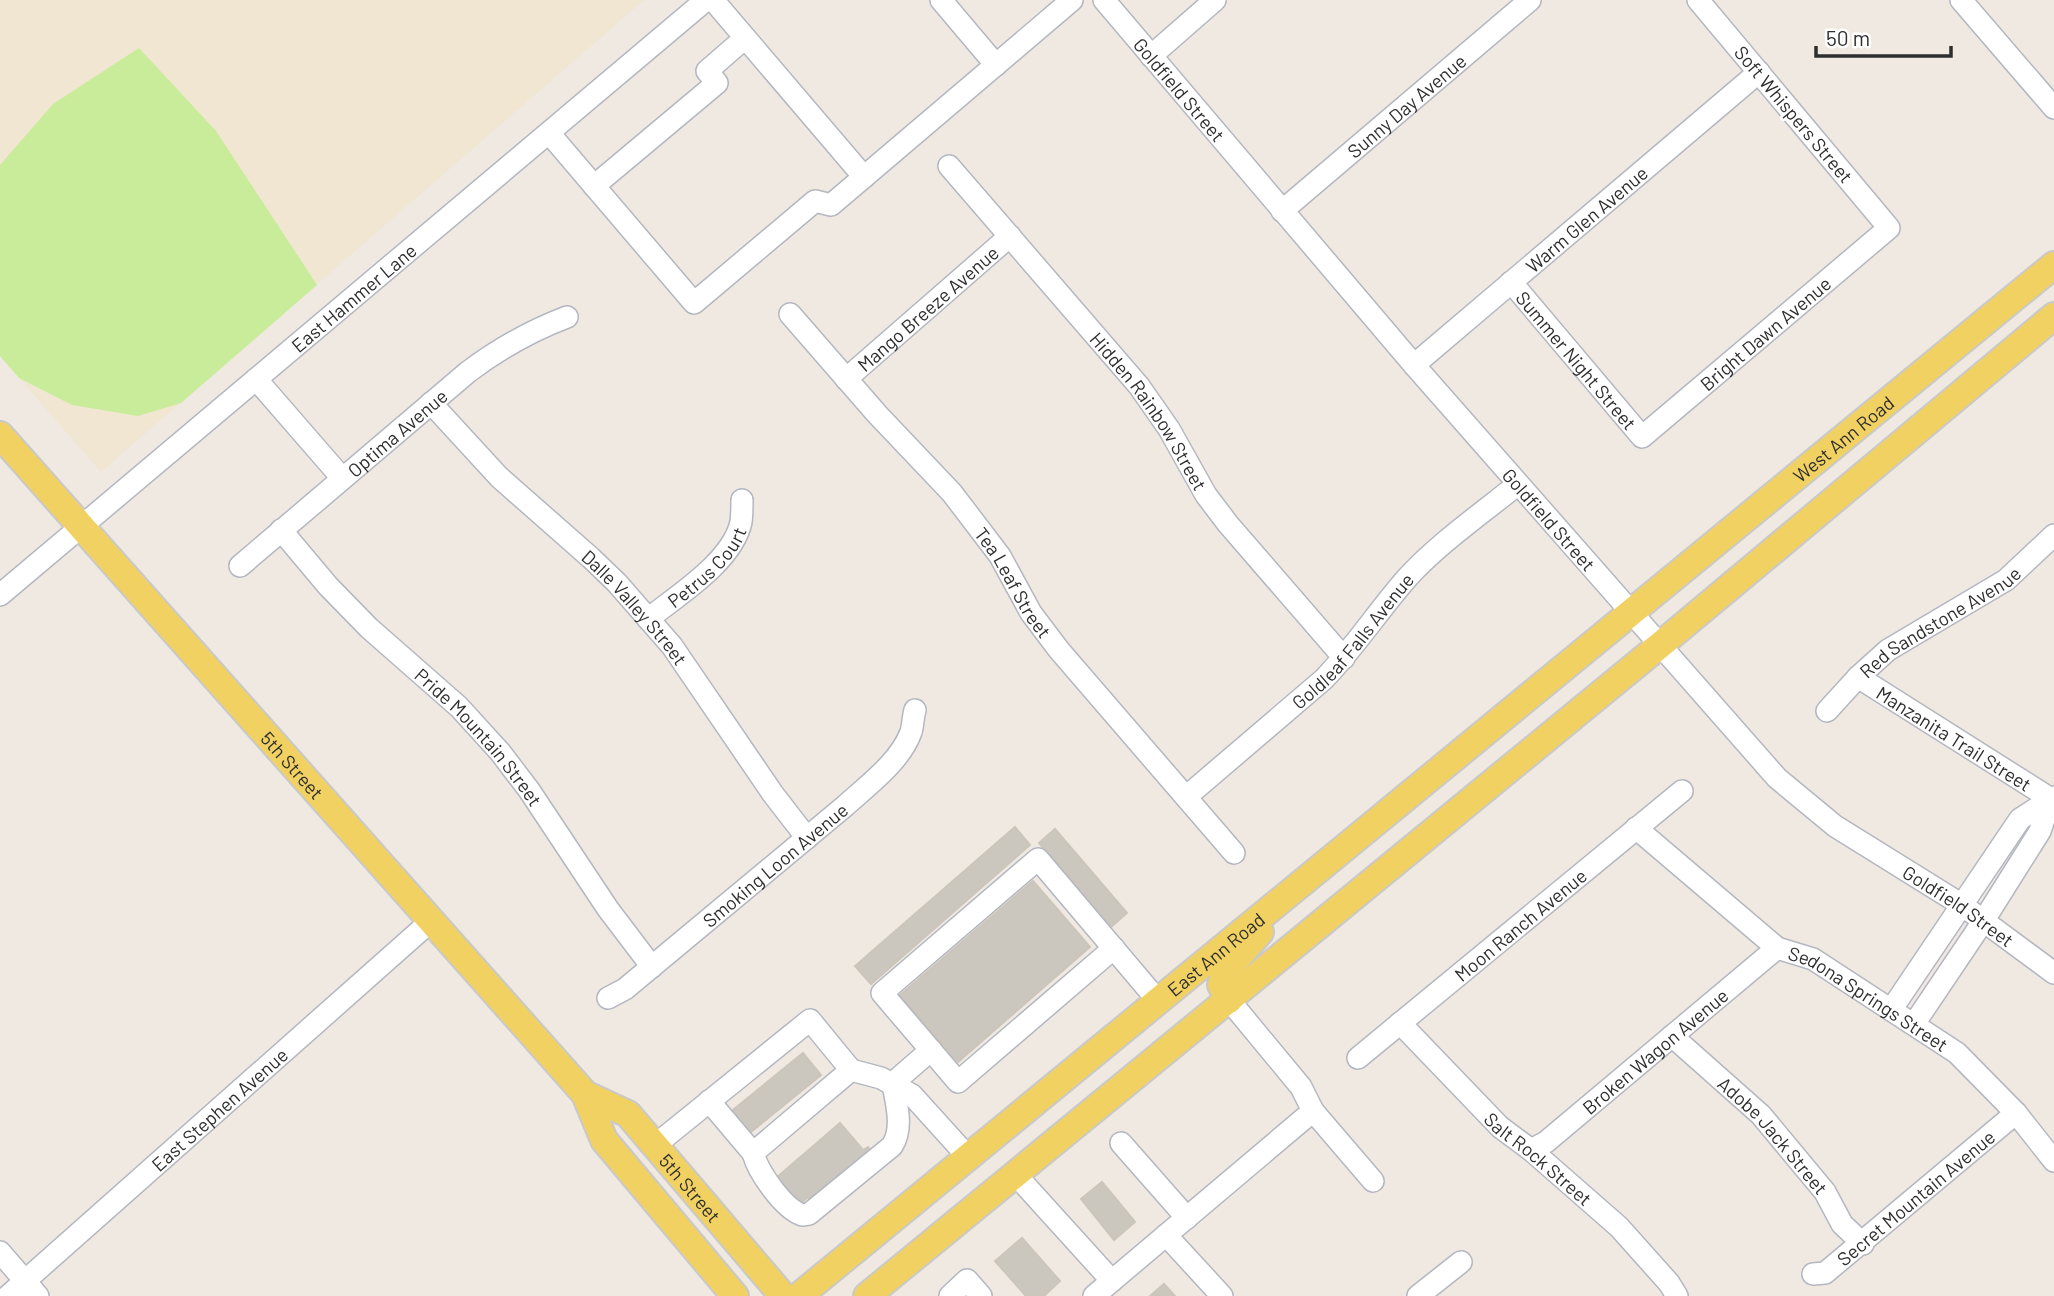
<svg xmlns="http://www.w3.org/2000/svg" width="2054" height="1296" viewBox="0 0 2054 1296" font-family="Barlow,sans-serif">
  <rect width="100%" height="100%" fill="#efe9e1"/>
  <path fill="#f0e6d1" d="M0 0H644L101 472 0 356Z"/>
  <path fill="#c9ec9a" d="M139 48 216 131 317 285 181 403 138 416 72 405 19 378 0 356V165L53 104Z"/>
  <g fill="#cbc7bf" stroke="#cbc5ba" stroke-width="2">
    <path d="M1015 827 1030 845 871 984 855 966Z"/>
    <path d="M1055 829 1127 913 1111 927 1039 843Z"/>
    <path d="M1033 881 1090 947 958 1062 900 995Z"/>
    <path d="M803 1053 821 1075 746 1136 728 1114Z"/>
    <path d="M840 1123 863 1150 868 1147 881 1163 843 1196 830 1182 812 1201 808 1197 799 1205 776 1178Z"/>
    <path d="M1102 1182 1135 1222 1114 1240 1081 1199Z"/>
    <path d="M1022 1238 1060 1281 1044 1296H1026L995 1261Z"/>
    <path d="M1164 1284 1175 1296H1150Z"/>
  </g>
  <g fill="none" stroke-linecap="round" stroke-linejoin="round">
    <g stroke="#b4b7c1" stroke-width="24">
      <g id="minor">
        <path d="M713 0 864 177"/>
        <path d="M941 0 996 65"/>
        <path id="s1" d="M1104 0 1414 365 1777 778 1835 826 1962 905 2054 973"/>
        <path d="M1961 0 2054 108"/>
        <path d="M1151 56 1215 0"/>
        <path d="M549 133 694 303 815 201 831 205 1072 0"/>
        <path id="s2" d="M949 166 1139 386 1169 429 1206 495 1228 524 1344 658"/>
        <path d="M594 186 717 83 707 71 745 38"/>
        <path id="s3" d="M1282 211 1530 0"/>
        <path id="s4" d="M1511 282 1642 437 1889 228 1698 0"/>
        <path id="s5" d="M790 314 877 414 952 493 1000 556 1031 613 1059 650 1234 853"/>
        <path id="s6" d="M1414 365 1759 72"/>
        <path d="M256 379 342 478"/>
        <path id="s7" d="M846 379 1010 236"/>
        <path id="s8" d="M431 403 499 477 591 558 617 583 672 646 773 794 807 838"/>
        <path id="s9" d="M281 530 328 586 369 628 459 707 500 752 529 790 608 909 652 967"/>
        <path id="s10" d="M240 566 468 372C500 348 530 331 567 317"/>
        <path id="s11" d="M0 595 706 0"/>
        <path id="s12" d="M648 619C678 595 733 561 741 522 742 515 742 507 742 500"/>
        <path id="s13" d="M1858 677 2051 799"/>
        <path id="s14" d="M1827 711 1858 677 1888 650 2006 580 2054 535"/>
        <path id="s15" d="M1186 797 1324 679C1355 647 1378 611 1407 578 1439 543 1481 514 1518 484"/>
        <path id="s16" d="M1636 828 1777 948 1813 959 1957 1053 2016 1113 2054 1161"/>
        <path d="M1114 948 958 1082 882 993 1038 859 1159 1002"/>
        <path id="s17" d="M608 998 625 989 845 806C868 785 900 762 911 732 913 725 913 717 915 710"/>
        <path d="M1229 1000 1301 1087 1313 1111"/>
        <path d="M1891 1010 2020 819 2054 797"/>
        <path id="s18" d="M1400 1023 1500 1127 1531 1150 1619 1227 1669 1283 1677 1296"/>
        <path d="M1914 1024 1984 920 2040 831 2051 799"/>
        <path id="s19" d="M1672 1036 1761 1115 1825 1192 1842 1224 1863 1244"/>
        <path id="s20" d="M1358 1058 1682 791"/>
        <path d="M709 1101 753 1153 851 1070 881 1078 912 1095 969 1158"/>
        <path d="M1121 1143 1187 1218"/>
        <path d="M654 1146 810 1020 851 1070"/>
        <path id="s21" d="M1531 1150 1546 1142 1777 948"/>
        <path d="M753 1153C758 1172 783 1208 802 1215L809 1214 892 1146C904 1127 896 1104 893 1083L931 1050"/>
        <path d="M1016 1175 1112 1281"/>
        <path d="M1166 1235 1222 1296"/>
        <path d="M0 1252 38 1296"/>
        <path id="s22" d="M1813 1274 1825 1273 2016 1113"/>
        <path id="s23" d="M8 1296 431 921"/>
        <path d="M950 1296 967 1280 981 1296"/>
        <path d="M1094 1296 1313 1111 1373 1181"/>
        <path d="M1418 1296 1461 1262"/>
      </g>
    </g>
    <g stroke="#c9c9c9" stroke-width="30">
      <g id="major">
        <path id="s24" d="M0 435 585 1094 604 1140 735 1296"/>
        <path d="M1229 1000 1221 985 1225 972 1260 932"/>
        <path id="s25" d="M585 1094 628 1114 783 1296"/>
        <path id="s26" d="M799 1296 2054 265"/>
        <path d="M867 1296 1659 646 2054 316"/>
      </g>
    </g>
    <use href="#minor" stroke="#fff" stroke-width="21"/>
    <use href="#major" stroke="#f2d163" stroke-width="26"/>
  </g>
  <g text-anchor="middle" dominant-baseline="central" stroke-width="5" stroke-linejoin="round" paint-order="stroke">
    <g font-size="19" fill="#2e2e2e" stroke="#fff">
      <text stroke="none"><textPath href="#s1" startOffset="117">Goldfield Street</textPath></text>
      <text stroke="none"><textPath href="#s3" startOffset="163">Sunny Day Avenue</textPath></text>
      <text transform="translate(1794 114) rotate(50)">Soft Whispers Street</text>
      <text stroke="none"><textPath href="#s6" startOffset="226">Warm Glen Avenue</textPath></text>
      <text stroke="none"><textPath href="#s11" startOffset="462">East Hammer Lane</textPath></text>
      <text stroke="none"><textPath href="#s7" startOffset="108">Mango Breeze Avenue</textPath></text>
      <text stroke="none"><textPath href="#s4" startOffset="364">Bright Dawn Avenue</textPath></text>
      <text stroke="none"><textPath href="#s4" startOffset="102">Summer Night Street</textPath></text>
      <text stroke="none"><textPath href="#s2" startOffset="317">Hidden Rainbow Street</textPath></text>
      <text stroke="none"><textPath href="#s10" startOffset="206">Optima Avenue</textPath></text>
      <text stroke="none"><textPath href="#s26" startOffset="1351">West Ann Road</textPath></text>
      <text stroke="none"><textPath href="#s1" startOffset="684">Goldfield Street</textPath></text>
      <text stroke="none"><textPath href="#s12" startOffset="79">Petrus Court</textPath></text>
      <text stroke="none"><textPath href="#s5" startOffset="350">Tea Leaf Street</textPath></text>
      <text stroke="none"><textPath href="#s8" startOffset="289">Dalle Valley Street</textPath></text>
      <text stroke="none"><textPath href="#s14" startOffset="145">Red Sandstone Avenue</textPath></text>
      <text stroke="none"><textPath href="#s15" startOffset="229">Goldleaf Falls Avenue</textPath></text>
      <text stroke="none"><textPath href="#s9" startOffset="287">Pride Mountain Street</textPath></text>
      <text stroke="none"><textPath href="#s13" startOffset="114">Manzanita Trail Street</textPath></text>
      <text stroke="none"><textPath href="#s24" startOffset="441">5th Street</textPath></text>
      <text stroke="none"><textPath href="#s17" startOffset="214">Smoking Loon Avenue</textPath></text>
      <text stroke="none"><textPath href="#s1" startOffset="1251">Goldfield Street</textPath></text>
      <text stroke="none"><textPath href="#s20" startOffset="210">Moon Ranch Avenue</textPath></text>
      <text stroke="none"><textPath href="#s26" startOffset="539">East Ann Road</textPath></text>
      <text stroke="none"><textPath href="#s16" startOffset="290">Sedona Springs Street</textPath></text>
      <text stroke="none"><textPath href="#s21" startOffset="159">Broken Wagon Avenue</textPath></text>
      <text stroke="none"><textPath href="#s23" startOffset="282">East Stephen Avenue</textPath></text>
      <text stroke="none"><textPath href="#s19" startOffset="142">Adobe Jack Street</textPath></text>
      <text stroke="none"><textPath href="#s18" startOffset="194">Salt Rock Street</textPath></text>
      <text stroke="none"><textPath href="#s25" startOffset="144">5th Street</textPath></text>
      <text stroke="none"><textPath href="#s22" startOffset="130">Secret Mountain Avenue</textPath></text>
    </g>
  </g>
  <path d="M1816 46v10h135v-10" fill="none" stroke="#2e2e2e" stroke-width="3.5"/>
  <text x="1826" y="46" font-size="21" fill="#2e2e2e" stroke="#ffffff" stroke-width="5" paint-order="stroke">50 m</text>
</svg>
